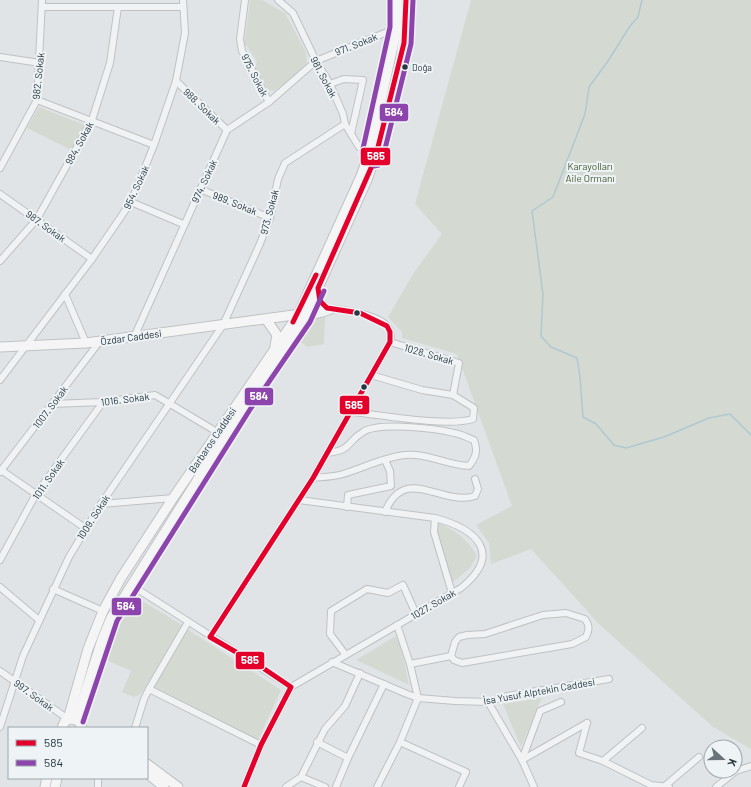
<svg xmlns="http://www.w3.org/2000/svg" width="751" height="787" viewBox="0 0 751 787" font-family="Barlow,sans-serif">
  <rect width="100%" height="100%" fill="#e1e4e6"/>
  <g fill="#d4dad1">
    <path d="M250 0H262L285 13 306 52 307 61 304 70 274 91 268 90 254 66 257 62 247 46H244Z"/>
    <path d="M471 0H751V749L713 727 598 623 531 549 491 564 489 543 476 525 512 506 457 354 402 338V332L388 317 413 274 442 234 415 204Z"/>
    <path d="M39 107 85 125 73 151 27 128Z"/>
    <path d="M325 315 324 344 308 347 294 338 307 318Z"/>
    <path d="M438 523C456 530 467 539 477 556L470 568 453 582 437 533Z"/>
    <path d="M132 595 182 625 141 694 134 697 122 692 131 671 102 658C107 640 115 605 132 595Z"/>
    <path d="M187 629 281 690 258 740 153 688Z"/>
    <path d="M396 636 402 651 409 685 356 660Z"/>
    <path d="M542 698 521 747 503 704Z"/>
  </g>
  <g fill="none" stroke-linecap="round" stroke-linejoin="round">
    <path stroke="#afc8d2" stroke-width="1.5" d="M642 0 638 17 630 26 608 61 589 87 585 114 553 197 532 211 543 294 541 336 551 347 577 358 580 377 583 417 596 424 614 445 626 448 664 437 709 418 730 414 751 435"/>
    <g stroke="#bfc2c4" stroke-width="8">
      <g id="minor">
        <path d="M245 0 240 39 242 51 269 102"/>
        <path d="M278 0 293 13 316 61 330 84 343 114 345 124 359 147 371 155"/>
        <path d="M42 7H183"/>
        <path d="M0 57 40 63"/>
        <path d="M176 81 227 130"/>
        <path d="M330 84 344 79 363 80 351 134"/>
        <path d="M37 100 154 145"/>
        <path d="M0 168 37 100 42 0"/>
        <path d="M200 189 270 218"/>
        <path d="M0 194 92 259"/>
        <path d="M131 202 183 224"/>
        <path d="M0 261 37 219 92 120 110 63 118 7"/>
        <path d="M318 291 320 301 327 308"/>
        <path d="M65 294 86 343"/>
        <path d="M304 319C313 314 325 315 334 309"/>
        <path d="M135 335 227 130 269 102 316 61 397 28"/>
        <path d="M390 342 459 363 453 395"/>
        <path d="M0 380 92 259 131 202 154 145 176 81 185 33 183 0"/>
        <path d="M52 404 103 402 155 395 212 429"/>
        <path d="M352 412C382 415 446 427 473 419L474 408 453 395 422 390 371 375"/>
        <path d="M1 470 85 528"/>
        <path d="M0 472 100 341"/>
        <path d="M313 478C323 477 334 477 343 474 363 468 384 457 405 455 427 453 447 465 469 466 476 457 478 451 474 440 468 438 461 434 454 433 435 428 378 422 363 432 345 443 353 450 327 453"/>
        <path d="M101 504 173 498"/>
        <path d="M347 507 348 495 391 486 390 471 385 460"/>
        <path d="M385 512C405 463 442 507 475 496L478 489 475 479"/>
        <path d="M435 518 434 532 452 593"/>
        <path d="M0 560 36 494 103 402"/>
        <path d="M131 585 291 687"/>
        <path d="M0 587 39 620"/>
        <path d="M53 589 103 611"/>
        <path d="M566 613 585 619C590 626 589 630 586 637L572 644 462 663 454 660 451 656 455 642 459 637 467 635 485 634 543 615Z"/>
        <path d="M210 637 313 478 390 342C391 337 391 332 388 327 378 313 323 304 308 311"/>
        <path d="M345 654 330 634 331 611 367 589 388 593 403 585 416 614"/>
        <path d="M332 662 407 694 418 698 455 701 488 702 507 696 609 679"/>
        <path d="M410 664 451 656"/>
        <path d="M0 671 68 719"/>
        <path d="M149 689 188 622"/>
        <path d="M488 702 522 760 534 787"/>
        <path d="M587 723 579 753 603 761 651 785 669 787"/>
        <path d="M0 727 23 656 69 557 101 504 223 325 259 246 270 218 278 179 285 163 345 124"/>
        <path d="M135 728 144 699 149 689 261 745"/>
        <path d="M317 742 348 758"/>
        <path d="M400 742 466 772 459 787"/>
        <path d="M522 760 540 711 561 702"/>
        <path d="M522 760 587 723"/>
        <path d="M603 761 642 728"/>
        <path d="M301 777 325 787"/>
        <path d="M98 778V787"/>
        <path d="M666 785 699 757"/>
        <path d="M244 787 261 745 291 687 461 588C504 553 476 529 435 518L299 500"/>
        <path d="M286 787 301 777 325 729 345 706 360 673"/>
        <path d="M336 787 348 758 384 684"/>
        <path d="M377 787 400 742 418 698 410 664 397 625"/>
        <path d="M716 787 736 771 751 766"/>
      </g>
    </g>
    <g stroke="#bfc2c4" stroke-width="11">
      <g id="secondary">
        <path d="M268 322 277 335 275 346"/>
        <path d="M0 347 86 343 301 314"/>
        <path d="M68 719 88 649 103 611 121 578 173 498 298 315 361 176 369 154 397 28V0"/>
        <path d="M76 720 102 640 111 618 245 404 304 319 367 180C387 126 406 57 406 0"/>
        <path d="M62 728 65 721 71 719 79 721 82 728"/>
        <path d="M147 764 178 787"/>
        <path d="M147 773 164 787"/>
        <path d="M45 787 47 778"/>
        <path d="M55 787 57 778"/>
      </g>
    </g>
    <use href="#minor" stroke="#f0f2f3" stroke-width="6"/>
    <use href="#secondary" stroke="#f5f5f6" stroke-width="9"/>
    <g stroke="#eef3f6" stroke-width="8">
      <g id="bus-1">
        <path d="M293 322 316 275"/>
        <path d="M244 787 261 745 291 687 260 666 210 637 313 478 390 342V332L387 326 360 313 327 308 320 301 318 288 375 159 404 43 406 0"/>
      </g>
    </g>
    <g stroke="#eef3f6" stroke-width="8">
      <g id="bus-2">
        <path d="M390 0V27L362 153 364 159 374 166 379 165 382 161 411 44 413 0"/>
        <path d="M83 722 117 621 251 408 310 322 324 291"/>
      </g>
    </g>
    <use href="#bus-1" stroke="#e4002b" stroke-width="5"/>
    <use href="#bus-2" stroke="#8e44ad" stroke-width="5"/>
  </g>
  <g fill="#273640" stroke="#eef3f6" stroke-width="1.5">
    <circle cx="405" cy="67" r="3.5"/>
    <circle cx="357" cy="313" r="3.5"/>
    <circle cx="364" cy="387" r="3.5"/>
  </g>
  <g text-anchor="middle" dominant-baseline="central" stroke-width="4" stroke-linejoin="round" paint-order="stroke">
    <g font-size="9" fill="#273640" stroke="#eef3f6" text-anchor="start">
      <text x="412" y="67">Doğa</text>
    </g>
    <g font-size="10" fill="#273640" stroke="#eef3f6">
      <text transform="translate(356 44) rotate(-22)">971. Sokak</text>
      <text transform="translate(255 75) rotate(63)">975. Sokak</text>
      <text transform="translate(38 76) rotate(-84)">982. Sokak</text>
      <text transform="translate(324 77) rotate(62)">981. Sokak</text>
      <text transform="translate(202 106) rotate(44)">988. Sokak</text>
      <text transform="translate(79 143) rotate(-61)">984. Sokak</text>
      <text transform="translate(204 181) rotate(-65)">974. Sokak</text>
      <text transform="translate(136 187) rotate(-65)">954. Sokak</text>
      <text transform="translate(235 203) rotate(22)">989. Sokak</text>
      <text transform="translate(269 212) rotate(-75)">973. Sokak</text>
      <text transform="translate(46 226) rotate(36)">987. Sokak</text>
      <text transform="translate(131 337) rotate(-8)">Özdar Caddesi</text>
      <text transform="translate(429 354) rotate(16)">1028. Sokak</text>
      <text transform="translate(125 399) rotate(-7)">1016. Sokak</text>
      <text transform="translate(50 407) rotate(-53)">1007. Sokak</text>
      <text transform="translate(212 440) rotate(-56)">Barbaros Caddesi</text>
      <text transform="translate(48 479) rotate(-55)">1011. Sokak</text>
      <text transform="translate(93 517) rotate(-57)">1009. Sokak</text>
      <text transform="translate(433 604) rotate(-30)">1027. Sokak</text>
      <text transform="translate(539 691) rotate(-10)">İsa Yusuf Alptekin Caddesi</text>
      <text transform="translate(34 695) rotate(36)">997. Sokak</text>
    </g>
    <g font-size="10" fill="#455c34" stroke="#eef3f6">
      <text x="590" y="166">Karayolları<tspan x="590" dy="12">Aile Ormanı</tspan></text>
    </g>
  </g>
  <g stroke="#eef3f6" stroke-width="1.5">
    <rect x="379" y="103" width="30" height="19" rx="4" fill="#8e44ad"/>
    <rect x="360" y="147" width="31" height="19" rx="4" fill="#e4002b"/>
    <rect x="244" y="387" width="30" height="19" rx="4" fill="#8e44ad"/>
    <rect x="339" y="395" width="31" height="20" rx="4" fill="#e4002b"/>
    <rect x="111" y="597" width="31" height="19" rx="4" fill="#8e44ad"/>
    <rect x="235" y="651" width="30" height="19" rx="4" fill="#e4002b"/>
  </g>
  <g font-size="11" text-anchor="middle" font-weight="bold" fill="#fff">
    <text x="394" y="116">584</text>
    <text x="376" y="160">585</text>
    <text x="259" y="400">584</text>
    <text x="354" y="409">585</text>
    <text x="126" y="610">584</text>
    <text x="250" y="664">585</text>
  </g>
  <rect x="8" y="727" width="140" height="52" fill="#eef3f6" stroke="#9ea7ad"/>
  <rect x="16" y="740" width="20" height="6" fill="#e4002b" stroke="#9ea7ad"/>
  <text x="44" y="747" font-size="12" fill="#273640">585</text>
  <rect x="16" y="760" width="20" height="6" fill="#8e44ad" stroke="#9ea7ad"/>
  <text x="44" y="767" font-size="12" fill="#273640">584</text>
  <g transform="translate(723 759) rotate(111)"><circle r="19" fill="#eef3f6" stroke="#9ea7ad"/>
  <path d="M0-3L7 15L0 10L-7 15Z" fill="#68737a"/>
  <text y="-6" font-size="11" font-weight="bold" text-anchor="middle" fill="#273640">K</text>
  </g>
</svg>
